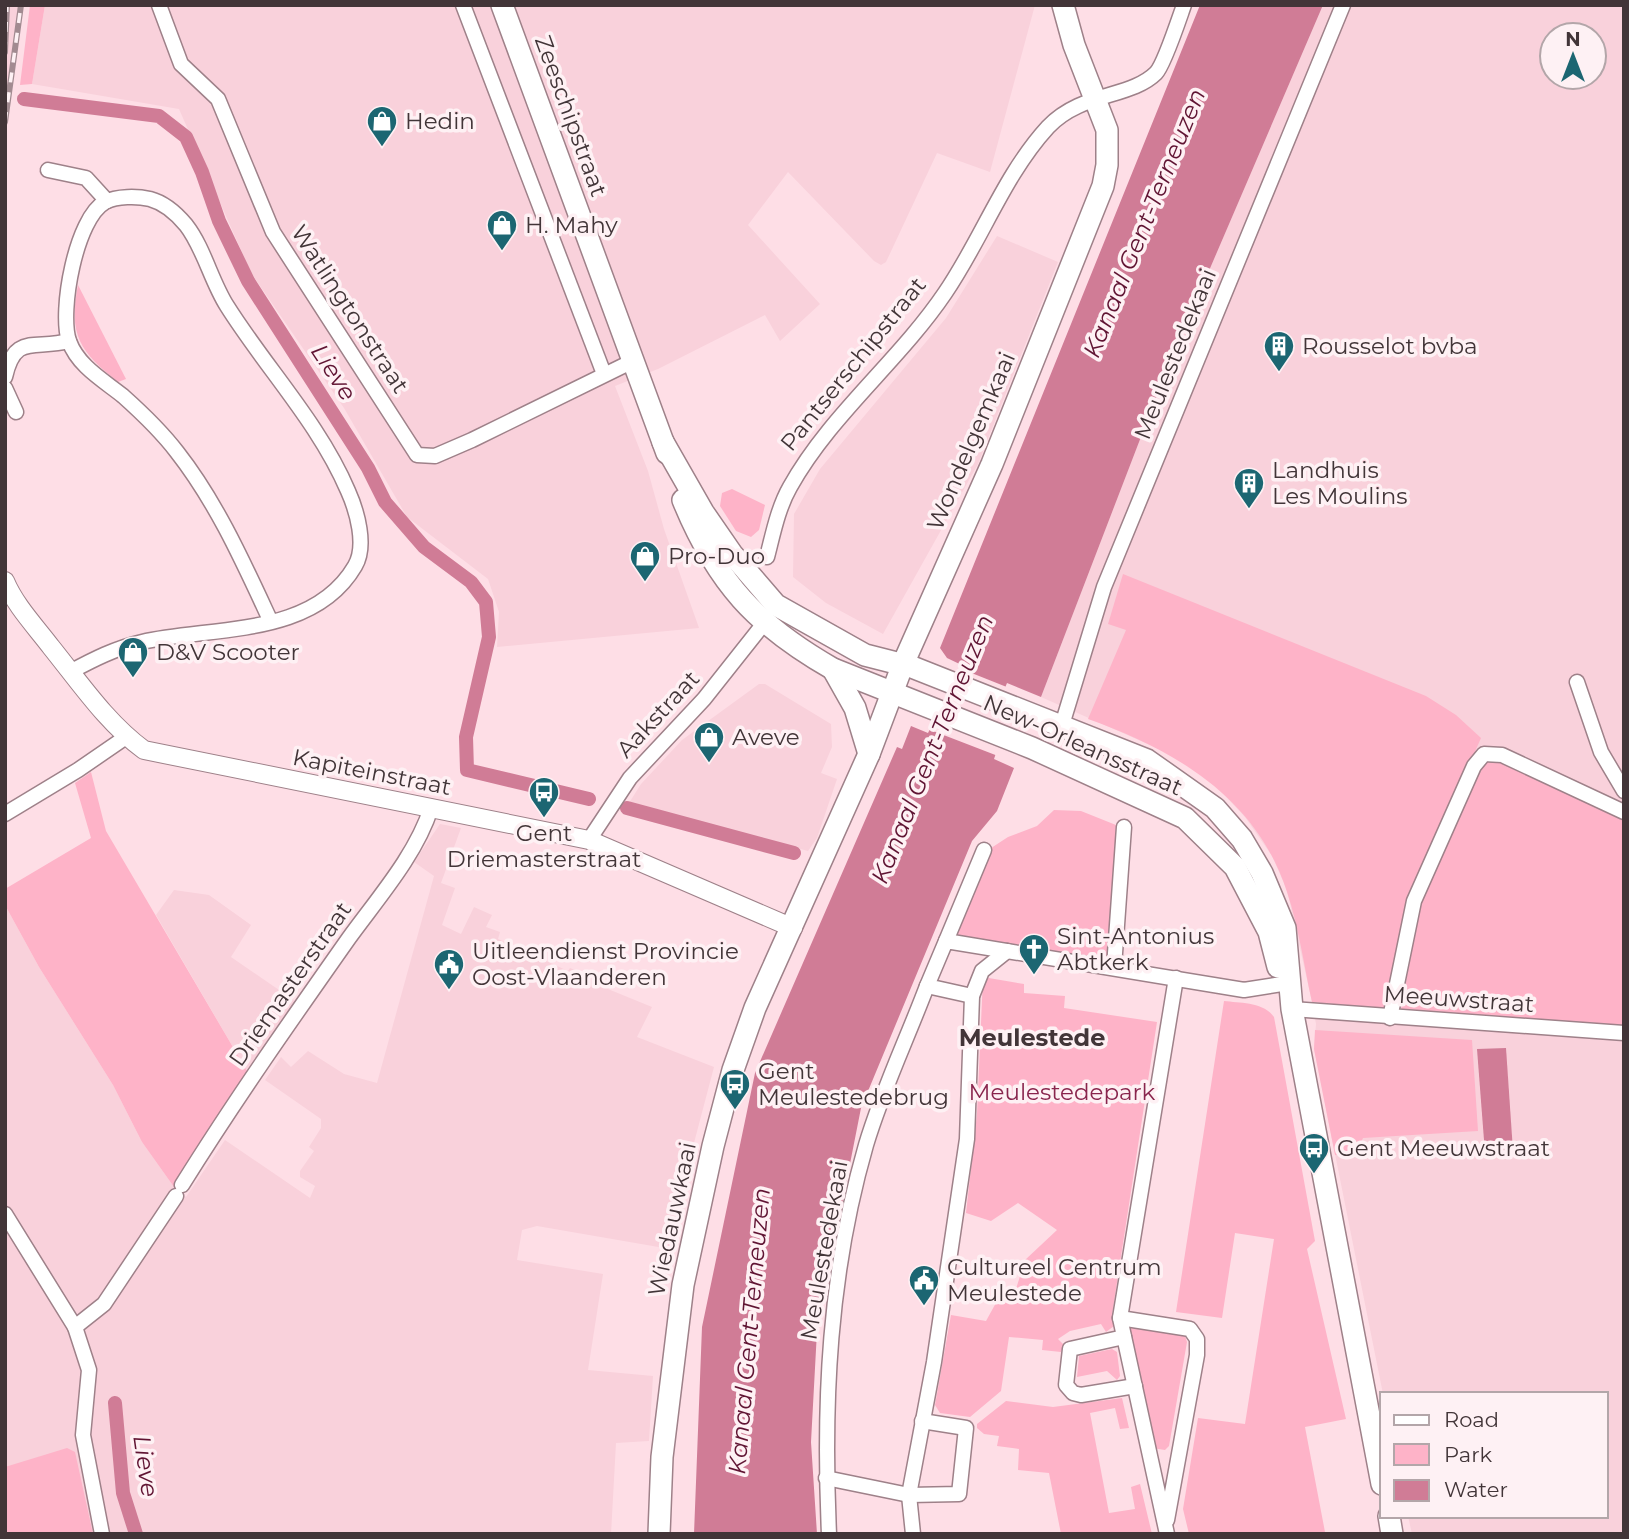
<svg xmlns="http://www.w3.org/2000/svg" width="1629" height="1539" viewBox="0 0 1629 1539" font-family="Montserrat,sans-serif">
  <rect width="100%" height="100%" fill="#fedee6"/>
  <g fill="#f9d1db" fill-rule="evenodd">
    <path d="M5 5H23L5 138Z"/>
    <path d="M45 5H1035L990 172 937 153 886 262 881 265 874 261 788 172 748 225 820 304 780 341 765 315 658 369 615 386 648 471 664 529 699 628 497 647 499 612 488 579 407 517 344 408 251 273 179 109 32 84Z"/>
    <path d="M1323 5H1624V1534H1412L1408 1516H1606V1394H1383L1314 1049 1316 1024 1312 1002 1287 890 1272 856 1245 817 1214 784 1175 756 1041 697 1169 364ZM1552 35H1594V77H1552Z"/>
    <path d="M997 236 1058 262 978 464 883 634 826 603 793 577 794 514 820 469 946 318Z"/>
    <path d="M759 684H765L831 724 832 747 821 773 837 779 817 838 808 851 629 803 641 784 682 740Z"/>
    <path d="M440 824 461 828 441 883 455 888 442 925 461 934 474 907 492 915 486 927 500 932 498 939 568 971 570 968 605 982 603 987 652 1007 637 1037 714 1067 685 1177 670 1249 537 1226 522 1230 517 1260 603 1274 588 1370 653 1376 649 1441 616 1443 611 1534H5V905L39 967 113 1085 142 1142 174 1187 186 1197 225 1140 310 1198 315 1186 300 1177V1171L314 1151 309 1147 321 1128V1119L265 1080 281 1057 291 1067 308 1051 344 1074 377 1083 434 876 414 862Z"/>
    <path d="M174 890 209 895 251 925 231 957 295 1001 247 1071 156 915Z"/>
  </g>
  <g fill="#feb3c8">
    <path d="M30 5H45L32 84 20 85Z"/>
    <path d="M78 285 126 379 118 382C80 352 68 335 78 285Z"/>
    <path d="M732 489 765 505 759 530 751 537 736 531 720 506 722 493Z"/>
    <path d="M1123 574 1426 696 1456 715 1481 738 1409 901 1385 1009 1312 1002C1304 966 1299 928 1287 892 1257 798 1175 750 1088 719L1126 630 1108 624Z"/>
    <path d="M1496 761 1624 821V1025L1401 1010 1421 899 1484 763Z"/>
    <path d="M91 772 106 831 247 1071 174 1187 142 1142 113 1085 39 967 5 905V889L91 838 75 783Z"/>
    <path d="M1054 810 1081 811 1116 825 1109 961 956 937 954 932 985 852 1008 837 1037 826Z"/>
    <path d="M983 977 1024 984V993L1065 996 1064 1008 1157 1022 1112 1315 1114 1326 1106 1332 1101 1324 1070 1331 1058 1339 1064 1345 1061 1352 1042 1350 1043 1340 1009 1337 1001 1391 970 1417 940 1413 935 1405 951 1315 986 1321 997 1301 1012 1302 1025 1260 1057 1230 1018 1203 991 1221 966 1213 977 1114Z"/>
    <path d="M1224 1001C1240 1003 1264 1002 1274 1017L1315 1241 1307 1249 1346 1419 1305 1427 1325 1532 1314 1534H1189L1183 1509 1198 1418 1245 1424 1274 1239 1235 1233 1222 1318 1176 1312Z"/>
    <path d="M1315 1030 1472 1040 1478 1131 1363 1138 1356 1154 1335 1155 1314 1049Z"/>
    <path d="M1139 1325 1184 1333 1187 1342 1169 1446 1165 1450 1152 1448 1129 1329Z"/>
    <path d="M1112 1349 1117 1352 1120 1376 1117 1380 1107 1371 1077 1377 1079 1356Z"/>
    <path d="M1122 1398 1129 1428 1120 1429 1115 1408 1090 1413 1109 1513 1135 1509 1131 1487 1140 1484 1152 1534H1061L1049 1473 1018 1470 1019 1449 997 1446 999 1436 984 1434 977 1428V1424L1006 1401 1053 1407Z"/>
    <path d="M67 1448 75 1452 93 1534H5V1467Z"/>
  </g>
  <g fill="#d07c96">
    <path d="M1200 5H1323L1169 364 1041 697 1007 683 982 744 997 750 994 759 1014 768 997 811 972 841 861 1108 817 1331 811 1442 817 1534H694L702 1327 755 1073 897 747 902 749 911 726 928 733 932 725 945 729 970 669 947 658 940 648Z"/>
    <path d="M1506 1048 1513 1151 1485 1153 1477 1049Z"/>
  </g>
  <path fill="#fedee6" d="M959 668 1042 701 1009 687 986 743 999 748 998 756 928 729 931 721 943 725 966 671Z"/>
  <g fill="none" stroke-linecap="round" stroke-linejoin="round">
    <g stroke="#d07c96" stroke-width="14">
      <path d="M24 99 159 116 186 137 202 172 219 221 248 281 368 468 385 502 424 547 471 582 486 602 489 637 466 737 467 770 589 799"/>
      <path d="M627 808 794 853"/>
      <path d="M115 1403 123 1493 136 1534"/>
    </g>
    <g stroke="#9e8189" stroke-width="17">
      <g id="minor">
        <path d="M159 5 181 64 218 99 273 232 417 455 435 456 472 440 635 360"/>
        <path d="M463 5 604 374"/>
        <path d="M48 170 86 178 107 201"/>
        <path d="M5 377C15 333 34 350 69 341"/>
        <path d="M5 388 16 412"/>
        <path d="M767 557C773 534 778 508 790 487 830 415 899 361 945 293 982 239 1004 175 1048 127 1081 92 1131 98 1156 73 1164 65 1179 19 1184 5"/>
        <path d="M70 672C94 659 116 648 142 642 212 626 313 638 355 566 367 546 357 511 348 491 319 423 266 368 227 306 211 281 204 248 186 225 176 213 165 203 150 199 137 196 117 196 105 202 76 218 59 311 69 341 78 366 103 380 123 396 142 413 161 431 177 452 217 503 244 564 271 622"/>
        <path d="M1577 682 1601 752 1624 791"/>
        <path d="M1062 725 1104 587 1343 5"/>
        <path d="M5 814 78 770 126 737"/>
        <path d="M589 840 630 778 704 699 765 622"/>
        <path d="M946 941 984 850"/>
        <path d="M1114 967 1124 827"/>
        <path d="M972 996 927 986 946 941 1244 990 1288 983"/>
        <path d="M1292 1009 1624 1033"/>
        <path d="M1390 1018 1414 901 1474 766 1484 754 1502 755 1624 812"/>
        <path d="M182 1185C235 1100 292 1019 349 938 378 898 416 855 431 808"/>
        <path d="M5 1214 75 1327 104 1304 176 1196"/>
        <path d="M1120 1318 1190 1329 1197 1339V1355L1167 1520"/>
        <path d="M75 1327 89 1370 83 1435 102 1534"/>
        <path d="M1124 1337 1070 1349 1066 1385 1073 1393 1081 1395 1135 1386"/>
        <path d="M826 1478 909 1495 959 1494 966 1428 922 1421"/>
        <path d="M829 1534C823 1401 829 1273 866 1145 882 1091 907 1039 927 986"/>
        <path d="M913 1534 909 1495 934 1362 967 1139 972 996 982 971 1007 951"/>
        <path d="M1167 1534 1120 1318 1176 978"/>
      </g>
    </g>
    <g stroke="#9e8189" stroke-width="20">
      <path id="tertiary" d="M5 581C15 605 35 626 51 647 80 683 107 723 144 750L589 840 793 928"/>
    </g>
    <g stroke="#9e8189" stroke-width="24">
      <g id="secondary">
        <path d="M502 5 667 453"/>
        <path d="M663 442 703 512 732 554 776 605 865 655 912 667 1147 760 1215 808 1242 839 1262 873 1285 928 1292 1009 1382 1484"/>
        <path d="M683 500C717 583 756 625 833 669L1032 748 1185 818 1235 867 1269 932 1278 967"/>
        <path d="M833 669 855 708 869 754"/>
        <path d="M1389 1516 1392 1534"/>
        <path d="M659 1534 662 1457 683 1285 713 1146 733 1070 755 1008 869 754 903 664 992 464 1103 186 1107 165V130L1074 45 1063 5"/>
      </g>
    </g>
    <use href="#minor" stroke="#fff" stroke-width="14"/>
    <use href="#tertiary" stroke="#fff" stroke-width="18"/>
    <use href="#secondary" stroke="#fff" stroke-width="21"/>
    <g stroke="#a28b91" stroke-width="6">
      <g id="rail">
        <path d="M5 52 7 5"/>
        <path d="M5 122 21 5"/>
      </g>
    </g>
    <use href="#rail" stroke="#fef1f4" stroke-width="3.5" stroke-dasharray="10" stroke-linecap="butt"/>
  </g>
  <defs>
    <g id="shop-pin" transform="scale(1.575)"><path d="M0 17L-7.5 6A9.5 9.5 0 1 1 7.5 6Z" fill="#1c6672" stroke="#fef1f4"/><path d="M-5-2.5h2.3a2.7 3.5 0 0 1 5.4 0H5L5.5 6h-11ZM-1.5-2.5h3a1.5 2.3 0 0 0-3 0Z" fill="#fff"/></g>
    <g id="building-pin" transform="scale(1.575)"><path d="M0 17L-7.5 6A9.5 9.5 0 1 1 7.5 6Z" fill="#1c6672" stroke="#fef1f4"/><path d="M-4-6H4V6H1V3H-1V6H-4ZM-2.5-4.3h1.7v1.8h-1.7ZM.8-4.3h1.7v1.8H.8ZM-2.5-1h1.7V.8h-1.7ZM.8-1h1.7V.8H.8Z" fill="#fff"/></g>
    <g id="bus-pin" transform="scale(1.575)"><path d="M0 17L-7.5 6A9.5 9.5 0 1 1 7.5 6Z" fill="#1c6672" stroke="#fef1f4"/><path d="M-5-6H5V4H4V6H2V4H-2V6H-4V4H-5ZM-3.5-4V0h7V-4ZM-3.5 1.2v1.5H-2V1.2ZM2 1.2v1.5H3.5V1.2Z" fill="#fff"/></g>
    <g id="church-pin" transform="scale(1.575)"><path d="M0 17L-7.5 6A9.5 9.5 0 1 1 7.5 6Z" fill="#1c6672" stroke="#fef1f4"/><path d="M-1.2-6h2.4v3.5h3.3v2.4h-3.3V6h-2.4V-.1h-3.3v-2.4h3.3Z" fill="#fff"/></g>
    <g id="civic-pin" transform="scale(1.575)"><path d="M0 17L-7.5 6A9.5 9.5 0 1 1 7.5 6Z" fill="#1c6672" stroke="#fef1f4"/><path d="M-.6-6.5H3V-4.5H.6V-3L4-1V1h2V6H-6V1h2V-1L-.6-3ZM-1.2 2.5V6h2.4V2.5Z" fill="#fff"/></g>
  </defs>
  <g fill-rule="evenodd">
    <use href="#shop-pin" x="382" y="121"/>
    <use href="#shop-pin" x="502" y="225"/>
    <use href="#building-pin" x="1279" y="346"/>
    <use href="#building-pin" x="1249" y="483"/>
    <use href="#shop-pin" x="645" y="556"/>
    <use href="#shop-pin" x="133" y="652"/>
    <use href="#shop-pin" x="709" y="737"/>
    <use href="#bus-pin" x="544" y="792"/>
    <use href="#church-pin" x="1034" y="949"/>
    <use href="#civic-pin" x="449" y="964"/>
    <use href="#bus-pin" x="735" y="1084"/>
    <use href="#bus-pin" x="1314" y="1148"/>
    <use href="#civic-pin" x="924" y="1280"/>
  </g>
  <g text-anchor="middle" dominant-baseline="central" stroke-width="7" stroke-linejoin="round" paint-order="stroke">
    <g font-size="23" fill="#423538" stroke="#fef1f4">
      <text transform="translate(571 116) rotate(70)">Zeeschipstraat</text>
      <text transform="translate(350 309) rotate(57)">Watlingtonstraat</text>
      <text transform="translate(1175 354) rotate(-68)">Meulestedekaai</text>
      <text transform="translate(853 364) rotate(-51)">Pantserschipstraat</text>
      <text transform="translate(971 441) rotate(-67)">Wondelgemkaai</text>
      <text transform="translate(658 714) rotate(-47)">Aakstraat</text>
      <text transform="translate(1083 745) rotate(24)">New-Orleansstraat</text>
      <text transform="translate(372 772) rotate(11)">Kapiteinstraat</text>
      <text transform="translate(290 984) rotate(-55)">Driemasterstraat</text>
      <text transform="translate(1459 999) rotate(4)">Meeuwstraat</text>
      <text transform="translate(672 1219) rotate(-78)">Wiedauwkaai</text>
      <text transform="translate(824 1250) rotate(-80)">Meulestedekaai</text>
    </g>
    <g font-size="23" fill="#423538" stroke="#fef1f4" text-anchor="start">
      <text x="405" y="121">Hedin</text>
      <text x="525" y="225">H. Mahy</text>
      <text x="1302" y="346">Rousselot bvba</text>
      <text x="1272" y="470">Landhuis<tspan x="1272" dy="26">Les Moulins</tspan></text>
      <text x="668" y="556">Pro-Duo</text>
      <text x="156" y="652">D&amp;V Scooter</text>
      <text x="732" y="737">Aveve</text>
      <text x="544" y="833" text-anchor="middle">Gent<tspan x="544" dy="26">Driemasterstraat</tspan></text>
      <text x="1057" y="936">Sint-Antonius<tspan x="1057" dy="26">Abtkerk</tspan></text>
      <text x="472" y="951">Uitleendienst Provincie<tspan x="472" dy="26">Oost-Vlaanderen</tspan></text>
      <text x="758" y="1071">Gent<tspan x="758" dy="26">Meulestedebrug</tspan></text>
      <text x="1337" y="1148">Gent Meeuwstraat</text>
      <text x="947" y="1267">Cultureel Centrum<tspan x="947" dy="26">Meulestede</tspan></text>
    </g>
    <g font-size="23" fill="#89254d" stroke="#fef1f4">
      <text x="1062" y="1092">Meulestedepark</text>
    </g>
    <g font-size="24" font-style="italic" fill="#601433" stroke="#fef1f4">
      <text transform="translate(1144 223) rotate(-68)">Kanaal Gent-Terneuzen</text>
      <text transform="translate(334 372) rotate(57)">Lieve</text>
      <text transform="translate(932 749) rotate(-68)">Kanaal Gent-Terneuzen</text>
      <text transform="translate(749 1331) rotate(-85)">Kanaal Gent-Terneuzen</text>
      <text transform="translate(146 1466) rotate(82)">Lieve</text>
    </g>
    <g font-size="24" font-weight="bold" fill="#423538" stroke="#fef1f4">
      <text x="1032" y="1037">Meulestede</text>
    </g>
  </g>
  <rect width="1629" height="1539" fill="none" stroke="#423538" stroke-width="14"/>
  <rect x="1380" y="1392" width="228" height="126" fill="#fef1f4" stroke="#b3a6a9" stroke-width="2"/>
  <rect x="1394" y="1415" width="35" height="10" fill="#ffffff" stroke="#b3a6a9" stroke-width="2"/>
  <text x="1444" y="1427" font-size="21" fill="#423538">Road</text>
  <rect x="1394" y="1444" width="35" height="21" fill="#feb3c8" stroke="#b3a6a9" stroke-width="2"/>
  <text x="1444" y="1462" font-size="21" fill="#423538">Park</text>
  <rect x="1394" y="1480" width="35" height="21" fill="#d07c96" stroke="#b3a6a9" stroke-width="2"/>
  <text x="1444" y="1497" font-size="21" fill="#423538">Water</text>
  <g transform="translate(1573 56)"><circle r="33" fill="#fef1f4" stroke="#b3a6a9" stroke-width="2"/>
  <path d="M0-5L12 26L0 18L-12 26Z" fill="#1c6672"/>
  <text y="-10" font-size="19" font-weight="bold" text-anchor="middle" fill="#423538">N</text>
  </g>
</svg>
